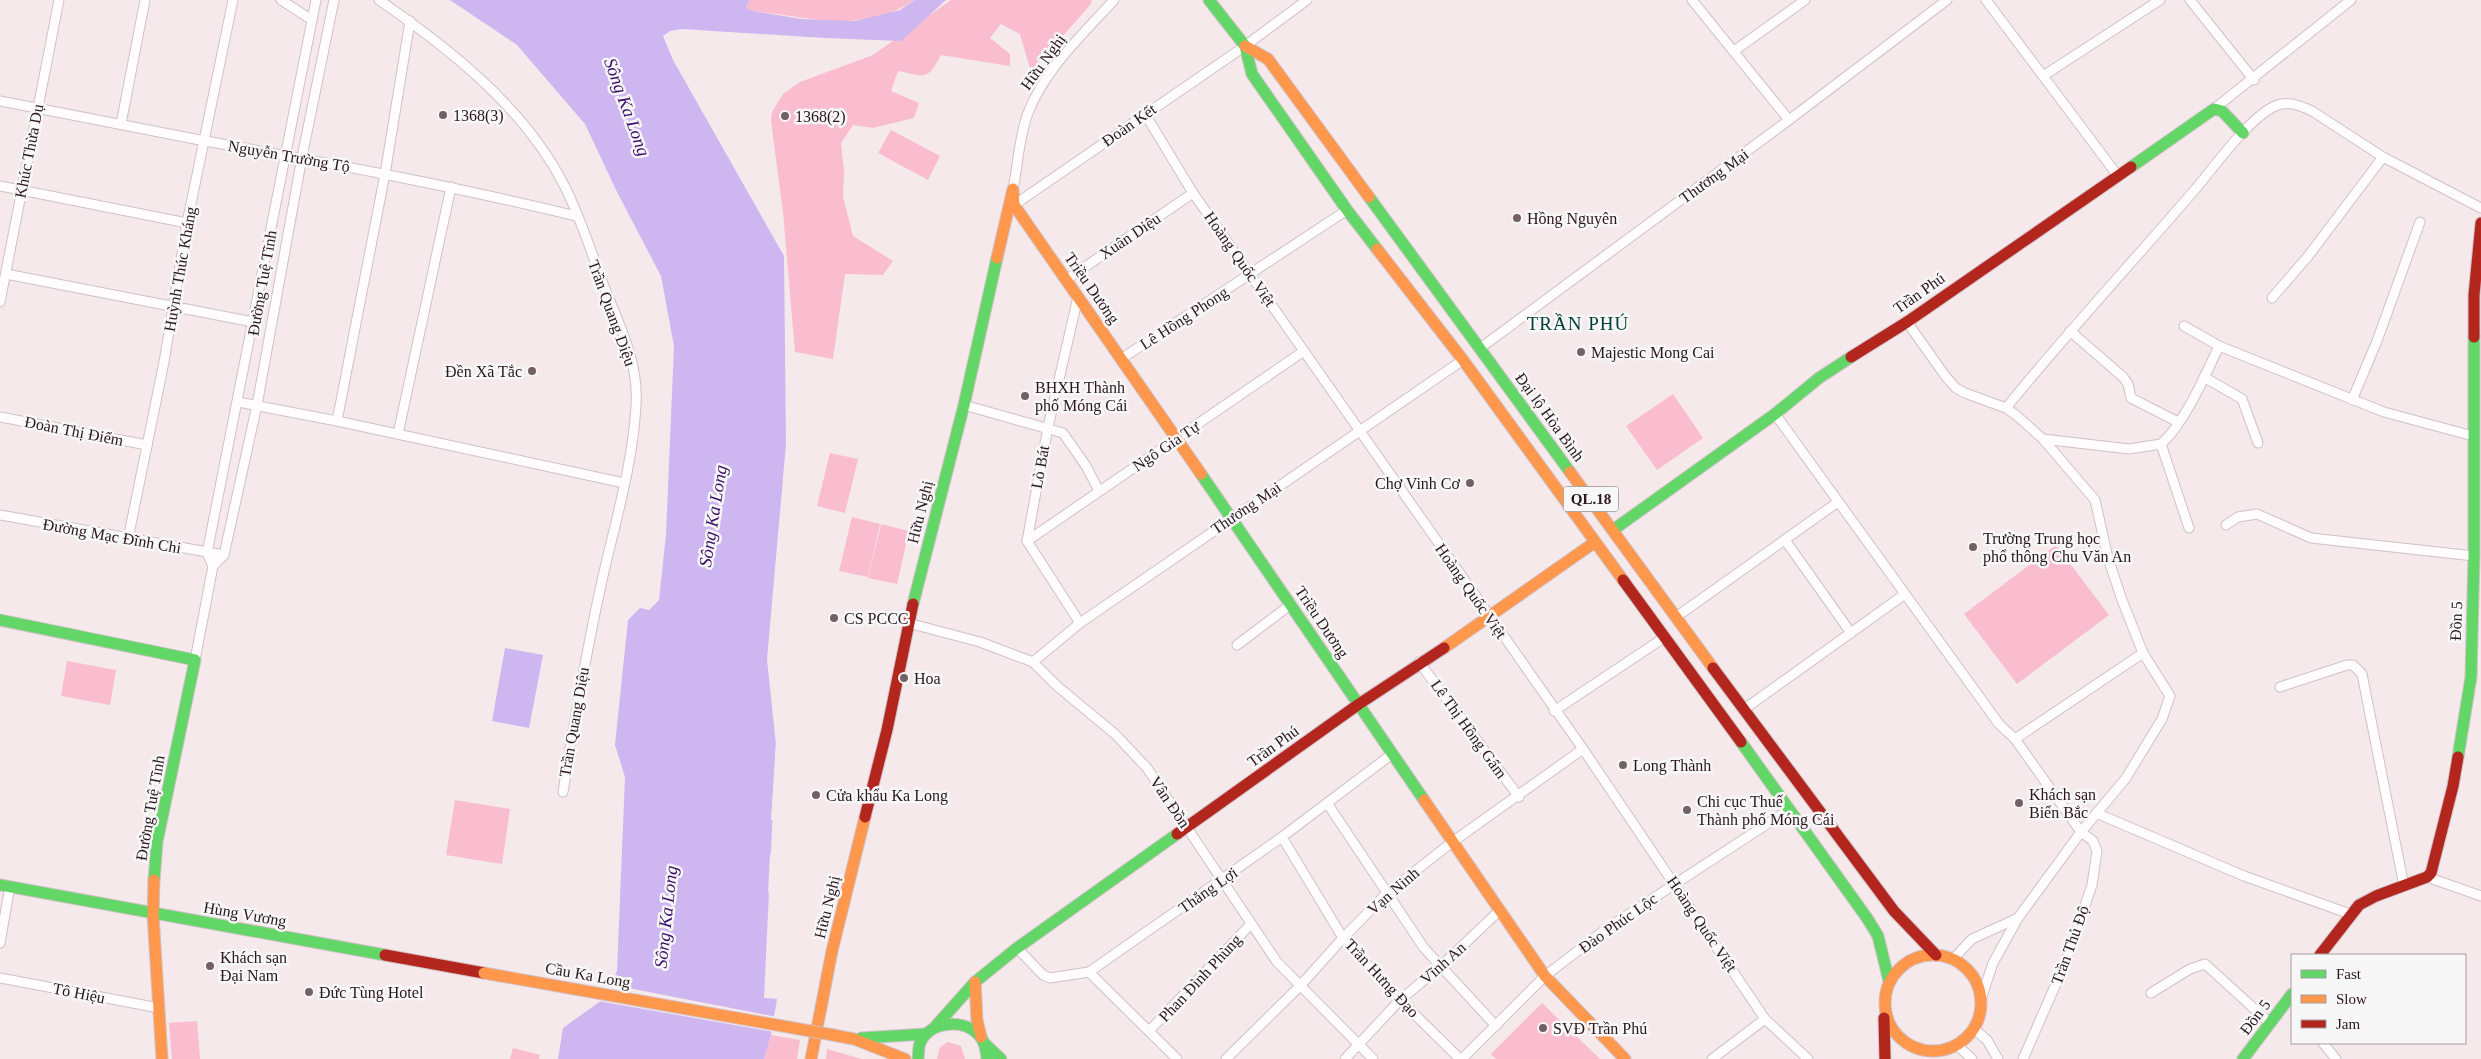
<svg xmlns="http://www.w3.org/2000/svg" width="2481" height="1059" viewBox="0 0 2481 1059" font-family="Georgia,serif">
  <rect width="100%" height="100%" fill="#f5e9ec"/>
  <g fill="#f9bdcf">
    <path d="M749 0H915C861 35 811 17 753 11L746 8Z"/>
    <path d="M951 0H1092L1091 4 1031 72 1020 34 1001 24 990 38 1010 54V66L941 55C927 82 925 76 898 71L891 91 919 103 914 118 873 128 853 125 841 143 844 171 843 197 853 236 893 261 883 275 845 274 833 359 795 352 783 212 771 121 772 112 783 94 800 82 873 55Z"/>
    <path d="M891 130 940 156 928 180 878 153Z"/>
    <path d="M1673 394 1703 438 1657 470 1626 426Z"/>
    <path d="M830 453 858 459 845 513 817 506Z"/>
    <path d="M852 517 880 524 868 577 839 571Z"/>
    <path d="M881 524 909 531 897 584 868 578Z"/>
    <path d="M2056 545 2109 615 2017 684 1964 614Z"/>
    <path d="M67 661 116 670 110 705 61 696Z"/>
    <path d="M455 800 510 809 502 864 446 855Z"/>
    <path d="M1542 1003 1600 1059H1496L1491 1054Z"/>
    <path d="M197 1021 200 1059H172L169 1023Z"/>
    <path d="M771 1035 800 1040 797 1059H764Z"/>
    <path d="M948 1042 961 1046 965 1059H937L940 1047Z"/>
    <path d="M513 1048 540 1055 539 1059H510Z"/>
    <path d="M827 1049 862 1059H826Z"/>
  </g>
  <g fill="#ceb6f0">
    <path d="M450 0H749L746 8 753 11 802 19 856 21 900 10 915 0H946L901 41 825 38 682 29 670 31 663 36 673 60 784 256 786 444 767 659 776 745 764 998 777 999 771 1035 764 1059H558L563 1028 602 1000 617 971 625 777 615 745 628 620 640 608 649 610 659 600 666 534 674 346 661 276 617 192 585 124 517 45Z"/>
    <path d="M505 648 543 655 529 728 492 721Z"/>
  </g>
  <g fill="#f5e9ec">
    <path d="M776 741 779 745 774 820H771Z"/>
    <path d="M770 854 772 855 771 891 768 893Z"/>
    <path d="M608 984 777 1017 774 1032 598 1001Z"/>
  </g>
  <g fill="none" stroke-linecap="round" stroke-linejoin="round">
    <g stroke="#d1c1c6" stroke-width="11">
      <g id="street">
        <path d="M281 0 312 20"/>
        <path d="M379 0C450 49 524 107 564 185 581 218 592 255 605 289 620 326 639 364 636 405 633 465 614 526 601 585 586 654 574 723 563 792"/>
        <path d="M1692 0 1789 120"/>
        <path d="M1986 0 2118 176"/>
        <path d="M2190 0 2254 80"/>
        <path d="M1734 51 1805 0"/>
        <path d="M2043 76 2160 0"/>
        <path d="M0 101C68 114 136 128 205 141 329 163 453 186 576 216"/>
        <path d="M2214 109 2351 0"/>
        <path d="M1145 114 1193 193 1583 749 1765 1019 1808 1059"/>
        <path d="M121 124 145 0"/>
        <path d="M0 186 187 223"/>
        <path d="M1013 189C1018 165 1019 136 1028 113 1045 69 1083 34 1114 0"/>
        <path d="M1014 205 1245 46 1307 0"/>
        <path d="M6 274 253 322"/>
        <path d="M1066 280 1193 193"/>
        <path d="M1078 297 1048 427 1027 541 1080 623"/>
        <path d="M2272 298 2309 255 2383 157"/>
        <path d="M0 302 59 0"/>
        <path d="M1907 322 1946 377 1956 388 1965 393 2006 408 2016 415 2043 439 2095 500 2108 558 2122 600 2143 653 2170 696 2162 719 2126 778 2081 832 2018 918 1993 963 1981 999"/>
        <path d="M2184 326 2219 346"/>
        <path d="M2070 331 2123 377 2128 384 2131 398 2178 422"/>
        <path d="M1479 349 1789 120 1947 0"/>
        <path d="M1121 359 1347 210"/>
        <path d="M2204 377 2242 399 2258 443"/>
        <path d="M2352 400 2377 341 2420 222"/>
        <path d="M238 402 337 421 624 483"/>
        <path d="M964 405 1063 433 1086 466 1099 491"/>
        <path d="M2006 408C2066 334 2130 265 2192 193 2213 169 2246 121 2273 107 2287 100 2299 105 2312 111L2383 157 2481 208"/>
        <path d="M1775 414 1999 724 2015 739 2081 832 2093 841 2097 851 2092 885 2066 961 2023 1059"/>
        <path d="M0 417 147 445"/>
        <path d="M337 421 385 174 410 21"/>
        <path d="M398 434 451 187"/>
        <path d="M2043 439 2129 449 2161 444C2184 424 2206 374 2219 346L2384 412 2473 436"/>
        <path d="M2161 444 2189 528"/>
        <path d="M0 515 224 555"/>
        <path d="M2226 525 2238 517 2257 514 2311 538 2474 556"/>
        <path d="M128 539 164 362 187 223 233 0"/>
        <path d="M1785 540 1851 633"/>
        <path d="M1027 541 1304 351"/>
        <path d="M213 566 224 555 257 405 302 157 334 0"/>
        <path d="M1676 617 1838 502"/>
        <path d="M908 623 980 642 1033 662 1057 686 1115 734 1147 768 1277 962 1373 1059"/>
        <path d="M1237 645 1290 605"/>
        <path d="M195 660 213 566 207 553 316 0"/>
        <path d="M1033 662 1080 623 1463 360"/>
        <path d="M1419 662 1519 797"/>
        <path d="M2280 687 2347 665H2353L2362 674 2404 886"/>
        <path d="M1743 710 1905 594"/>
        <path d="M1554 711 1665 637"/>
        <path d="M2015 739 2143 653"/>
        <path d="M1327 803 1424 948 1496 1026"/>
        <path d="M2096 813 2244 876 2350 914"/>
        <path d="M1282 837 1343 938 1400 1000 1460 1059"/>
        <path d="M2427 877 2481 896"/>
        <path d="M0 943 10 886"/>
        <path d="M1017 948 1043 975 1050 978 1089 972 1282 837 1392 754"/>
        <path d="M1953 959 1972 939 2018 918"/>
        <path d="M1089 972 1177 1059"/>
        <path d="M0 978 159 1008"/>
        <path d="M2151 993 2190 969 2205 964 2270 1023"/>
        <path d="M1974 1029 1987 1040 1998 1059"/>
        <path d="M1149 1031 1250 925"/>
        <path d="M2323 1043 2336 1059"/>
        <path d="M1957 1045 1972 1059"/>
        <path d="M1226 1059 1300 986 1343 938 1386 894 1451 843 1583 749"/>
        <path d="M1345 1059 1400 1000 1441 966 1499 911"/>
        <path d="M1462 1059 1545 976 1606 929 1790 809"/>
        <path d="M1712 1059 1765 1019"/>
      </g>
    </g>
    <g stroke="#d1c1c6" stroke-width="13">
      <g id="fast">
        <path d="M1209 0 1245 46"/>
        <path d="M1245 46 1252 74 1347 210 1377 249"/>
        <path d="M2131 167 2214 109 2222 111 2243 133"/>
        <path d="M1369 197 1570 472"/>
        <path d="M1201 474 1424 800"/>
        <path d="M1613 530 1775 414 1819 378 1851 357"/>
        <path d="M913 604 964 405 997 258"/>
        <path d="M0 620 195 660 157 842 154 880"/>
        <path d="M1741 742 1867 918 1878 936 1889 981"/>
        <path d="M2458 757 2471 677 2474 556V337"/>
        <path d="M0 885 385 955"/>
        <path d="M935 1027 975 982 1017 948 1177 834"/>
        <path d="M861 1038 926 1034"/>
        <path d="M984 1043 1001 1059"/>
        <path d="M918 1059C919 1054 918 1048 920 1043 929 1022 962 1018 978 1034 985 1041 986 1049 987 1059"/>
        <path d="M2243 1059 2292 994"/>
      </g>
    </g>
    <g stroke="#d1c1c6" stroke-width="13">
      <g id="slow">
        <path d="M1245 46 1268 59 1369 197"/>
        <path d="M1013 189 1014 205 1201 474"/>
        <path d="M1377 249 1463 360 1623 580"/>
        <path d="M997 258 1012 193"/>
        <path d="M1570 472 1713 668"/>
        <path d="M1444 648 1595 542"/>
        <path d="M1424 800 1545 976 1625 1059"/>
        <path d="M154 880 153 914 162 1059"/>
        <circle cx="1933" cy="1003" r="48"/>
        <path d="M975 982 977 1020 981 1037"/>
        <path d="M833 1035 854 1039 905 1059"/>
        <path d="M811 1059 832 951 865 817"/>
      </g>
    </g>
    <g stroke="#d1c1c6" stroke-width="13">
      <g id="jam">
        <path d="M2474 337V295L2481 223"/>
        <path d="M1851 357 1907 322 2131 167"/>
        <path d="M1623 580 1741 742"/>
        <path d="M1713 668 1894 911 1936 955"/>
        <path d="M865 817 887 730 913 604"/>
        <path d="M1177 834 1359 704 1444 648"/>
        <path d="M385 955 484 973"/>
        <path d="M2320 955 2359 905 2376 896 2427 877 2431 873 2453 786 2458 757"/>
        <path d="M1884 1018 1885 1059"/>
      </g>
    </g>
    <use href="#street" stroke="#fefcfc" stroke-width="9"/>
    <use href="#fast" stroke="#63d668" stroke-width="11"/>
    <use href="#slow" stroke="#ff974d" stroke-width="11"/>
    <use href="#jam" stroke="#b3261e" stroke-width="11"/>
    <g stroke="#d1c1c6" stroke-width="13" stroke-linecap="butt">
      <path id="slow-bridge" d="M484 973 833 1035"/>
    </g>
    <use href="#slow-bridge" stroke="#ff974d" stroke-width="11"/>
  </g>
  <g fill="#726065" stroke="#f7f7f7" stroke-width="2">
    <circle cx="443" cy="115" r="5"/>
    <circle cx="785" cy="116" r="5"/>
    <circle cx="1517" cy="218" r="5"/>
    <circle cx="1581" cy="352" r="5"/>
    <circle cx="532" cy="371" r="5"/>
    <circle cx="1025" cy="396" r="5"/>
    <circle cx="1470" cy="483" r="5"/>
    <circle cx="1973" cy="547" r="5"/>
    <circle cx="834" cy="618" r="5"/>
    <circle cx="904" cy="678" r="5"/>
    <circle cx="1623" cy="765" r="5"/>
    <circle cx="816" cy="795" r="5"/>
    <circle cx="2019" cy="803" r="5"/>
    <circle cx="1687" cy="810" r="5"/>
    <circle cx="210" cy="966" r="5"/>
    <circle cx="309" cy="992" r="5"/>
    <circle cx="1543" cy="1028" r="5"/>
  </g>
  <g text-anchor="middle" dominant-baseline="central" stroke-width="5" stroke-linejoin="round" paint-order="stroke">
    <rect fill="#f7f7f7" stroke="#685a5e" stroke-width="1" x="1563.5" y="486.5" width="55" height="25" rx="4"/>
    <g font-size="15" font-weight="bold" fill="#2b161d">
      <text x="1591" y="499">QL.18</text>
    </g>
    <g font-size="16" fill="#2b161d" stroke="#f7f7f7">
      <text transform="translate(1043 62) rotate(-54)">Hữu Nghị</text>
      <text transform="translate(1129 125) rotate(-35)">Đoàn Kết</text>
      <text transform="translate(29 151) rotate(-79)">Khúc Thừa Dụ</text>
      <text transform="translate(289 156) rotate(10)">Nguyễn Trường Tộ</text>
      <text transform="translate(1714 176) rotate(-36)">Thương Mại</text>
      <text transform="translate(1130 236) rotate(-34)">Xuân Diệu</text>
      <text transform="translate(1240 259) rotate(55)">Hoàng Quốc Việt</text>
      <text transform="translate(180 269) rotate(-80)">Huỳnh Thúc Kháng</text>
      <text transform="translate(262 283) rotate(-80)">Đường Tuệ Tĩnh</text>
      <text transform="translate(1092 288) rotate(55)">Triều Dương</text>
      <text transform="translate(1919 293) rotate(-35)">Trần Phú</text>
      <text transform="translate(612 313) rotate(70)">Trần Quang Diệu</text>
      <text transform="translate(1184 318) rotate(-33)">Lê Hồng Phong</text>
      <text transform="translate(1550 417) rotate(54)">Đại lộ Hòa Bình</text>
      <text transform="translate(74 431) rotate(11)">Đoàn Thị Điểm</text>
      <text transform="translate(1166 446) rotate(-34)">Ngô Gia Tự</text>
      <text transform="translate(1040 467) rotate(-80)">Lò Bát</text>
      <text transform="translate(1246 508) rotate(-34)">Thương Mại</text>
      <text transform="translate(920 512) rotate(-76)">Hữu Nghị</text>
      <text transform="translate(112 536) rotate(10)">Đường Mạc Đĩnh Chi</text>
      <text transform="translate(1471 591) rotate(55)">Hoàng Quốc Việt</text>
      <text transform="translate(2456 621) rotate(-88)">Đồn 5</text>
      <text transform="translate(1322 622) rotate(56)">Triều Dương</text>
      <text transform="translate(574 722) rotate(-80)">Trần Quang Diệu</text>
      <text transform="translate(1469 729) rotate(54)">Lê Thị Hồng Gấm</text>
      <text transform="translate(1273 746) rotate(-36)">Trần Phú</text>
      <text transform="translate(1170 802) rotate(56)">Vân Đồn</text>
      <text transform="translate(150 808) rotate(-80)">Đường Tuệ Tĩnh</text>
      <text transform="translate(1208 890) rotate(-35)">Thắng Lợi</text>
      <text transform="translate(1393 891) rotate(-41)">Vạn Ninh</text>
      <text transform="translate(827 907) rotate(-76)">Hữu Nghị</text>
      <text transform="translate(245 914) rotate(10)">Hùng Vương</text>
      <text transform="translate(1618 923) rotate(-35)">Đào Phúc Lộc</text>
      <text transform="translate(1702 924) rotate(56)">Hoàng Quốc Việt</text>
      <text transform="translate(2070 945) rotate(-70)">Trần Thủ Độ</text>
      <text transform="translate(1443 963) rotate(-42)">Vĩnh An</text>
      <text transform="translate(588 975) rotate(10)">Cầu Ka Long</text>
      <text transform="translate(1200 978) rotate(-47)">Phan Đình Phùng</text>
      <text transform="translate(1382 978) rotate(47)">Trần Hưng Đạo</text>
      <text transform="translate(79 993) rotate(11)">Tô Hiệu</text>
      <text transform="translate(2255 1017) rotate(-53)">Đồn 5</text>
    </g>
    <g font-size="16" fill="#2b161d" stroke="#f7f7f7" text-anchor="start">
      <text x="453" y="115">1368(3)</text>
      <text x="795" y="116">1368(2)</text>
      <text x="1527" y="218">Hồng Nguyên</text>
      <text x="1591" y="352">Majestic Mong Cai</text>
      <text x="522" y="371" text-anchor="end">Đền Xã Tắc</text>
      <text x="1035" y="387">BHXH Thành<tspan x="1035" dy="18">phố Móng Cái</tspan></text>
      <text x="1460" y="483" text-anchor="end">Chợ Vinh Cơ</text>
      <text x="1983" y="538">Trường Trung học<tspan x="1983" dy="18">phổ thông Chu Văn An</tspan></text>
      <text x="844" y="618">CS PCCC</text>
      <text x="914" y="678">Hoa</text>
      <text x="1633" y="765">Long Thành</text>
      <text x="2029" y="794">Khách sạn<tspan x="2029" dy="18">Biển Bắc</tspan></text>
      <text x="826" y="795">Cửa khẩu Ka Long</text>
      <text x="1697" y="801">Chi cục Thuế<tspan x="1697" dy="18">Thành phố Móng Cái</tspan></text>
      <text x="220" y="957">Khách sạn<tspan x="220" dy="18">Đại Nam</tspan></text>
      <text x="319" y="992">Đức Tùng Hotel</text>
      <text x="1553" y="1028">SVĐ Trần Phú</text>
    </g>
    <g font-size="18" font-style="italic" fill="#3b0d67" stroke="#f7f7f7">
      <text transform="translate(627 107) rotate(70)">Sông Ka Long</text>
      <text transform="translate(713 516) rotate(-81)">Sông Ka Long</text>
      <text transform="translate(666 917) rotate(-84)">Sông Ka Long</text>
    </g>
    <g font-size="19" letter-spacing="1" fill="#003d34" stroke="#f7f7f7">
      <text x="1578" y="323">TRẦN PHÚ</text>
    </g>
  </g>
  <rect x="2291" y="954" width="175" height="90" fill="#f7f7f7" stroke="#a59da0"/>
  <rect x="2301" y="970" width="25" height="8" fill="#63d668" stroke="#a59da0"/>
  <text x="2336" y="979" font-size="15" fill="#2b161d">Fast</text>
  <rect x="2301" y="995" width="25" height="8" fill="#ff974d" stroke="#a59da0"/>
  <text x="2336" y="1004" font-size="15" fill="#2b161d">Slow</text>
  <rect x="2301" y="1020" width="25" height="8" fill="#b3261e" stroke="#a59da0"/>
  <text x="2336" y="1029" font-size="15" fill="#2b161d">Jam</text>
</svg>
